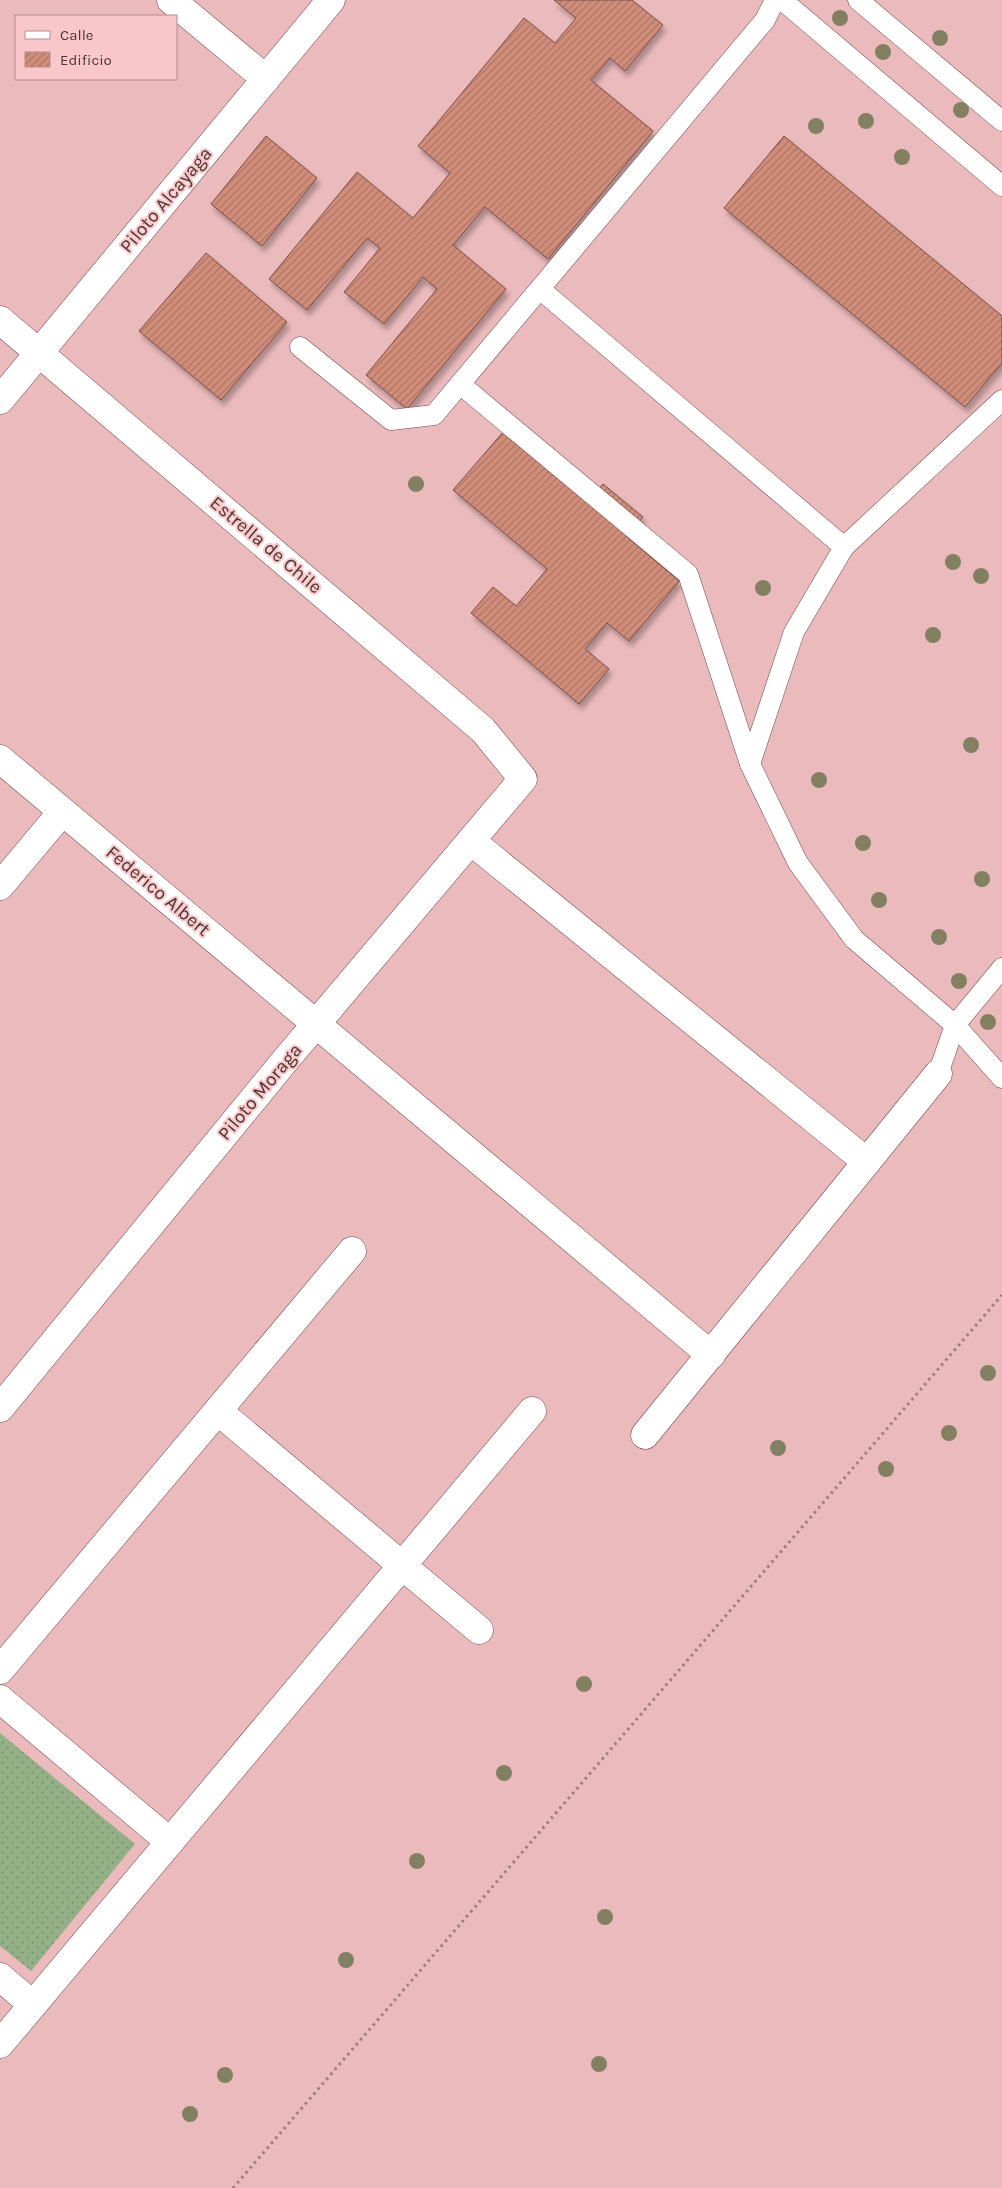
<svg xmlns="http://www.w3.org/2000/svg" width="1002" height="2188" viewBox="0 0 1002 2188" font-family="Karla,sans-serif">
  <defs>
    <pattern id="grass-dots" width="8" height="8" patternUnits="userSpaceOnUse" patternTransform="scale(1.25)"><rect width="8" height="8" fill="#94b087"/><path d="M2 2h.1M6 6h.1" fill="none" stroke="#7b906f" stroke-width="1.8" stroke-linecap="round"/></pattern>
    <pattern id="building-hatch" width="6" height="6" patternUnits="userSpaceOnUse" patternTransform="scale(1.25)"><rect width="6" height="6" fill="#d18d7a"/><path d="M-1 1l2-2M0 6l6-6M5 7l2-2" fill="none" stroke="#ac7465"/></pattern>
    <filter id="shadow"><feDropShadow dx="3" dy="5.5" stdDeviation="2.5" flood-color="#0004"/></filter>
  </defs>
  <rect width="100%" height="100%" fill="#ebbabc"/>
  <path fill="url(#grass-dots)" d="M0 1733 135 1844 31 1971 0 1946Z"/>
  <g fill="url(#building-hatch)" stroke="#774f44" filter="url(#shadow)">
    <path d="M554 0H632L663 25 625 71 610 58 591 80 653 131 548 259 485 207 453 245 506 289 407 409 366 375 437 289 423 277 384 324 344 292 380 248 367 238 307 310 269 279 357 172 413 218 450 173 418 146 524 18 555 43 576 18Z"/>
    <path d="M266 136 317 178 262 246 211 204Z"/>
    <path d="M784 136 1002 316V363L965 407 724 208Z"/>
    <path d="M206 253 287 322 221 400 139 331Z"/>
    <path d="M504 431 588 502 603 484 643 517 626 536 679 581 629 641 607 623 585 649 609 669 579 704 471 613 493 587 516 606 547 569 453 490Z"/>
  </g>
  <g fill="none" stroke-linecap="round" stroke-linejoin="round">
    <g stroke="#71484a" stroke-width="21">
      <g id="service">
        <path d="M782 0 1002 186"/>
        <path d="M858 0 1002 121"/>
        <path d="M541 290 844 547"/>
        <path d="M300 347 391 420 434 415 765 20 775 0"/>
        <path d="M460 384 688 574 750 764 798 863 854 939 955 1025 1002 1078"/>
        <path d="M750 764 794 632 844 547 1002 400"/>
        <path d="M938 1074 955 1025 1002 968"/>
      </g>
    </g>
    <g stroke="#71484a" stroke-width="29">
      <g id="minor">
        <path d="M171 0 266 79"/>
        <path d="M0 320 483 730 523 779 283 1063 0 1408"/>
        <path d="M0 400 331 0"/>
        <path d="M0 759 711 1355"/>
        <path d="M471 841 867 1162"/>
        <path d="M0 886 62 812"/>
        <path d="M218 1411 479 1630"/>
        <path d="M645 1435 938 1074"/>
        <path d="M0 1670 352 1251"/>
        <path d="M0 1699 170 1842"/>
        <path d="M0 1977 33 2005"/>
        <path d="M0 2044 532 1411"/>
      </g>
    </g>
    <path stroke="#9f7c7d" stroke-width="3" stroke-dasharray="2.5 4" stroke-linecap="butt" d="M233 2188 1002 1295"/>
    <use href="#service" stroke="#fff" stroke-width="20"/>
    <use href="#minor" stroke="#fff" stroke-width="28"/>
  </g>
  <g fill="#828061">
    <circle cx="840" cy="18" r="8"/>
    <circle cx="940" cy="38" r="8"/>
    <circle cx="883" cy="52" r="8"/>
    <circle cx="961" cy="110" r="8"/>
    <circle cx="866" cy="121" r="8"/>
    <circle cx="816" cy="126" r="8"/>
    <circle cx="902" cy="157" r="8"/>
    <circle cx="416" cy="484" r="8"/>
    <circle cx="953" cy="562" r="8"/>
    <circle cx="981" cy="576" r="8"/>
    <circle cx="763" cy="588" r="8"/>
    <circle cx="933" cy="635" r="8"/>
    <circle cx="971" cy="745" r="8"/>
    <circle cx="819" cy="780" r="8"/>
    <circle cx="863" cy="843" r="8"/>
    <circle cx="982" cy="879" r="8"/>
    <circle cx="879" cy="900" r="8"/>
    <circle cx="939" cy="937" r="8"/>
    <circle cx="959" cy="981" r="8"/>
    <circle cx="988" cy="1022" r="8"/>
    <circle cx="988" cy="1373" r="8"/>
    <circle cx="949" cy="1433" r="8"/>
    <circle cx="778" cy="1448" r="8"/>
    <circle cx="886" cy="1469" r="8"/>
    <circle cx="584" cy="1684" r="8"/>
    <circle cx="504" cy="1773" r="8"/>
    <circle cx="417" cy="1861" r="8"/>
    <circle cx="605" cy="1917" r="8"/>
    <circle cx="346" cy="1960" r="8"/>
    <circle cx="599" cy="2064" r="8"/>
    <circle cx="225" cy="2075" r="8"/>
    <circle cx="190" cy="2114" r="8"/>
  </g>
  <g text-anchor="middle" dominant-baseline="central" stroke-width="4" stroke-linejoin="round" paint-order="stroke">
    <g font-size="19" fill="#493536" stroke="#f9c7c9">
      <text transform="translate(166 200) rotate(-50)">Piloto Alcayaga</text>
      <text transform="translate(266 545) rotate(40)">Estrella de Chile</text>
      <text transform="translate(158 891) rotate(40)">Federico Albert</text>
      <text transform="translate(260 1092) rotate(-50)">Piloto Moraga</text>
    </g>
  </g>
  <rect x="15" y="15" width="162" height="65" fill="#f9c7c9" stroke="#b38d8e"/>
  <rect x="25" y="31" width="25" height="8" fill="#ffffff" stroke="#b38d8e"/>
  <text x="60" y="40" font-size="15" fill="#493536">Calle</text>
  <rect x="25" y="52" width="25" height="15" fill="url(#building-hatch)" stroke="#b38d8e"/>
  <text x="60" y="65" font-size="15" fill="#493536">Edificio</text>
</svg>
